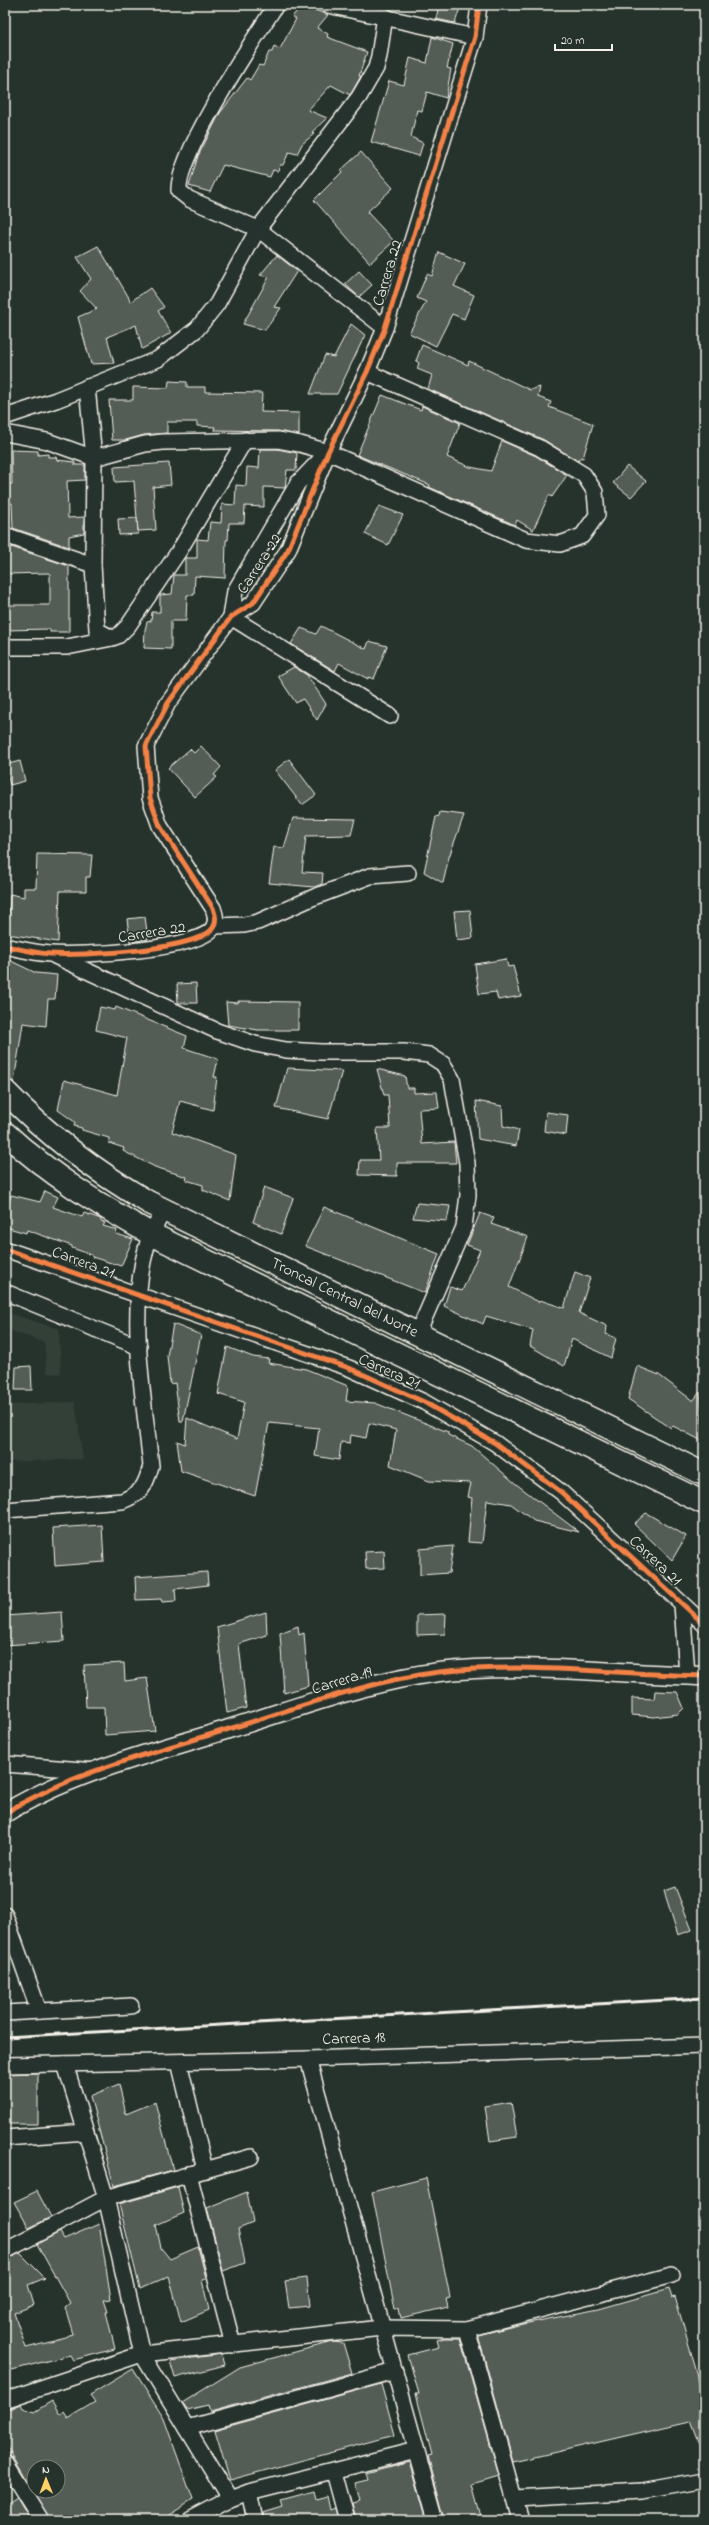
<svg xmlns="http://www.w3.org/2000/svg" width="709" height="2525" viewBox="0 0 709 2525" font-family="'Indie Flower',sans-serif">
  <rect width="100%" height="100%" fill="#26332d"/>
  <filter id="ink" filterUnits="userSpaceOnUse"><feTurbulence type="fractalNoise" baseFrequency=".025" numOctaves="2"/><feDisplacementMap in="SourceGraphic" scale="8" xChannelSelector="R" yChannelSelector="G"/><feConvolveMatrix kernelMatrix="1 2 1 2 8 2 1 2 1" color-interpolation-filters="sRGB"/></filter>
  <g filter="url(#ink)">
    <g fill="#333f39">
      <path d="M5 1312 59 1329 61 1374 47 1373 44 1342 5 1329Z"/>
      <path d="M75 1402 83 1459 5 1462V1405Z"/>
    </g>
    <g fill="#525c55" stroke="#f4f1e8" fill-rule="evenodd">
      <path d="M302 5 328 15 317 28 328 34 327 37 367 52 359 76H361L352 92 350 95 331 85 308 110 327 118 312 132 314 134 302 144 297 154 289 152 283 165H280L278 171 273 170 270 177 223 165 210 192 189 186 198 156 220 113 247 78 250 80 259 65 263 66 269 52H272L274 46 280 49 296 19 292 17Z"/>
      <path d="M439 5H461L455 23 436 19Z"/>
      <path d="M432 37 453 44 447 68 451 69 446 98 427 92 422 111 417 110 411 137 423 143 419 156 371 142 389 81 404 85 410 58 427 63Z"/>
      <path d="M361 152 393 188 367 212 394 241 370 263 314 200 342 172 341 170Z"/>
      <path d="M98 246 128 296 130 302 150 288 164 307 158 311 171 333 142 349 136 325 107 337 114 363 91 364 78 317 97 309 80 291 91 279 77 257Z"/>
      <path d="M439 252 465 264 454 286 474 295 464 319 452 314 436 346 409 333 426 302 417 298 427 274 432 276Z"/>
      <path d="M277 255 297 271 274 307 281 308 265 330 243 324 269 277 260 275Z"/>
      <path d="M359 271 372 285 359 297 345 284Z"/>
      <path d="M351 324 365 335 337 394H310L325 355 334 357Z"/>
      <path d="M422 345 468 365 469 361 530 390 540 387 538 397 551 402 549 407 593 424 583 458 581 457 578 461 544 440 428 389 432 375 417 369 419 363 416 361Z"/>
      <path d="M169 381 187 382V387H205V392L262 393 261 412 299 413V435L278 431 214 430 215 427 197 426V422H167V433L144 435 126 440H112L109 400H133V387L168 388Z"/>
      <path d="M382 395 421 410 422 406 460 423 447 457 470 467 491 471 502 441 536 456 567 475 552 497 549 495 533 530 517 520 515 525 429 487 430 485 357 455Z"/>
      <path d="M260 449H277L297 453 296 470H287L285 488 264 487V507L245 506 244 523H229L228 540H226L225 578 195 576 194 595H187L186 621H171V649L144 648 145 630 147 622 151 621 152 612H160V595L172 594 174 575H185V558H197V539L208 540 210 522 221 523 222 504 235 505 236 485 246 486 247 467 259 468Z"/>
      <path d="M11 450 38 451V455L48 454V457H56L57 460 75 462V465H85V480L67 481 68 518 84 517V533L69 536V547L13 528 12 503H9V484H12Z"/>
      <path d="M169 463 171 485 153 487 156 530 138 531 134 481 115 482 114 467Z"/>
      <path d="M627 466 646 481 631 497 613 483Z"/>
      <path d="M379 506 403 515 388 545 365 534Z"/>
      <path d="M137 518 138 534 119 535 118 519Z"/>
      <path d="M5 545 69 566V632H50V629L5 630V605H50V573L5 574Z"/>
      <path d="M321 626 366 649 369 641 387 646 374 679 368 677V679L339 663 335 671 291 644 301 628 316 634Z"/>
      <path d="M294 667 307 675 326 704 317 720 303 699 296 703 278 676Z"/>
      <path d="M201 746 221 767 214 775 217 777 195 797 168 768 190 749 194 753Z"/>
      <path d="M289 759 316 795 302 805 275 770Z"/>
      <path d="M20 761 25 781 10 785 5 765Z"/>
      <path d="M440 812 464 815 449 857 443 883 424 872 436 817 439 816Z"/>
      <path d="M293 818 355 819 351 835 306 836 302 872 323 873 322 884 314 887 269 883 274 847 284 848Z"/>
      <path d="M37 854 92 855 90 877H86V891H60L58 942 8 934 10 894 24 897V888H36Z"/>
      <path d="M470 910 473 938 457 940 454 911Z"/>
      <path d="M145 917 148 939 130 942 127 919Z"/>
      <path d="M506 959 508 967 513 966 521 996 498 1000 496 992 479 994 475 964Z"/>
      <path d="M9 960 36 973 57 975 55 999H48L46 1026 23 1023 14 1082 5 1079V989Z"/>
      <path d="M196 983 197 1003H178L177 984Z"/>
      <path d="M238 1001 298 1002V1030H258L228 1025 226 1002 238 1003Z"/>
      <path d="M100 1007 115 1010 116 1007 187 1036 184 1048 218 1059 214 1077H217L213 1110 180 1101 172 1132 236 1155 230 1201 203 1190V1185L186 1180 187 1177 155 1167 123 1151 124 1148 109 1143V1138L82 1130V1128L74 1126 75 1122 58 1110 64 1080 117 1095 127 1038 96 1030Z"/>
      <path d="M287 1068 342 1071 328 1119 276 1108Z"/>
      <path d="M377 1069 405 1076 407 1088H414V1093L437 1092 439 1108 419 1109 422 1144 454 1142 456 1163H397V1176L359 1175 360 1160H379L377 1128H390L388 1095H384Z"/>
      <path d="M476 1101 502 1106 503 1126 519 1130 516 1146 478 1139Z"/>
      <path d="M546 1112 568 1115 566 1135 544 1131Z"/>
      <path d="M264 1187 293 1198 281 1234 253 1222Z"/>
      <path d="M45 1191 58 1197 53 1207 82 1217 84 1213 101 1219V1222L105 1223 103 1226 117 1230 116 1234 133 1239 121 1266 92 1257V1255L72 1248V1246L27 1230 26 1233 5 1227V1216L11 1195 40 1202Z"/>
      <path d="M417 1203 450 1206 447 1221 413 1218Z"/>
      <path d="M324 1207 439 1254 425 1293 305 1246Z"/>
      <path d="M480 1213 494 1218 491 1224 528 1237 509 1287 539 1302 540 1300 564 1308 575 1272 590 1278 579 1313 607 1326 606 1334 616 1338 611 1358 572 1339 564 1366 530 1346 533 1330 486 1316 483 1324 444 1306 450 1287 462 1291 480 1250 467 1245Z"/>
      <path d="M173 1324 201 1335 183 1421H180L175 1383 170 1384 167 1356Z"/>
      <path d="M227 1347 253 1357 269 1359 268 1363 306 1369 348 1386 346 1401 375 1403 448 1432V1435L472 1446 516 1484 579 1532 534 1521 511 1504 487 1500 482 1543 468 1542 472 1498 468 1497 471 1483 429 1481 390 1465 396 1430 369 1423 366 1438 351 1435 350 1443 341 1442 339 1460 315 1456 319 1428 269 1423 255 1496 181 1471 177 1441 185 1444 187 1418 237 1439 244 1402 218 1394Z"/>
      <path d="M31 1366 32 1390H15L16 1367Z"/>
      <path d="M637 1366 659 1375 693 1401 700 1392 704 1442 673 1426 671 1428 628 1399Z"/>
      <path d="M646 1513 686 1536 672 1560 634 1524Z"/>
      <path d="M102 1525 104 1562 55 1566 53 1528Z"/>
      <path d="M453 1546 449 1573 420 1575V1549Z"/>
      <path d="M384 1551 385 1568 366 1569 365 1552Z"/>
      <path d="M207 1572 208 1585 175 1589 176 1601 162 1602 161 1599 136 1600 135 1577Z"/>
      <path d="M62 1612 64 1641 5 1645V1616Z"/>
      <path d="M266 1612 267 1635 239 1644 246 1708 227 1713 217 1627Z"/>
      <path d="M446 1614 445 1634 417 1635V1615Z"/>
      <path d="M298 1626 299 1635 304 1633 308 1686 284 1693 280 1633Z"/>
      <path d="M124 1663 125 1681 147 1678 155 1731 105 1735 104 1707H86L84 1665Z"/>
      <path d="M655 1691 677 1692 684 1708 678 1714 654 1717 632 1715V1698L654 1699Z"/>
      <path d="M675 1887 692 1930 678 1935 664 1891Z"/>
      <path d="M38 2073V2124H5V2074Z"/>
      <path d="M119 2084 126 2114 155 2102 173 2170 114 2186 90 2096Z"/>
      <path d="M511 2102 517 2137 490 2141 485 2106Z"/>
      <path d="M426 2178 450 2297 446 2298 448 2307 401 2318 399 2309 395 2310 372 2192Z"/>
      <path d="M178 2187 184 2213 156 2225 161 2248 170 2259 198 2247 206 2278 202 2280 209 2310 181 2322 169 2276 140 2289 119 2204Z"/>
      <path d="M37 2191 51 2217 29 2228 14 2202Z"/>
      <path d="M247 2192 253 2223 238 2229 245 2263 223 2271 207 2208Z"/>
      <path d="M99 2224 111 2299 104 2300 108 2312H106L115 2349 73 2360 70 2355 12 2370 5 2352V2260L20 2253 45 2278 28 2285 34 2305 14 2313 26 2348 66 2338 73 2334 65 2307 70 2303 37 2244 60 2232 64 2239Z"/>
      <path d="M307 2278 310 2306 289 2308 285 2281Z"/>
      <path d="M669 2289 672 2298 675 2297 697 2373 702 2400H704V2453H702L690 2421 513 2462 478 2335 518 2325 599 2309Z"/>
      <path d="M444 2338H460L499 2476 472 2484 482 2520H445L428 2456 432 2455 416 2394H419L408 2355 439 2347 437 2340Z"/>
      <path d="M332 2342 343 2343 352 2373 210 2412 208 2405 187 2410 182 2403 240 2367Z"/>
      <path d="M222 2354 225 2365 175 2378 170 2361Z"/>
      <path d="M133 2369 163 2416 193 2500 161 2520H50L5 2443V2411L20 2404 22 2408 34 2412 52 2401 60 2415 64 2412 68 2418 95 2402 90 2395ZM34 2467H58V2491H34Z"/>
      <path d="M381 2384 395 2435 230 2480 215 2430Z"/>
      <path d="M410 2461 427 2520H356L352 2504 360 2502 355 2483 367 2480 365 2473Z"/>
      <path d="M314 2491 316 2499 327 2496 330 2510 335 2508 338 2520H264L263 2513 283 2507 281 2500Z"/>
      <path d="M17 2498 30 2520H5V2506Z"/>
    </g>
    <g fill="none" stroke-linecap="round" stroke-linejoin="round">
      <g stroke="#f4f1e8" stroke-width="18">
        <g id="minor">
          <path d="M276 5C254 39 176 156 179 191L189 199 258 229 385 328"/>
          <path d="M328 5 475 37"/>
          <path d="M87 387 94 458 93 565 97 630 112 638 118 636 128 626 179 551 245 440"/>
          <path d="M5 417 56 400 158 359 197 329 217 304 258 229 359 97 376 68 379 56 385 16"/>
          <path d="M5 433 47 441 94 458 145 444 163 442 278 440 300 444 328 452 526 540 560 544 582 536 597 515 595 492 584 475 540 448 367 372"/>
          <path d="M5 535 93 565"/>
          <path d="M231 617 235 591 298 483 324 456"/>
          <path d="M231 617 390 716"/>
          <path d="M5 647H67L112 638"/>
          <path d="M214 926 244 925 258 922 312 898 370 876 408 873"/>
          <path d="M5 946C20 949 35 953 50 954 77 956 204 951 214 926 217 919 215 914 213 908L160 826 150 798 146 746 168 703 231 617 253 603 288 550 328 452 367 372 385 328 475 37 479 5"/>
          <path d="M55 956 217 1031 255 1044 286 1050 321 1052H404L429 1055 443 1064 452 1079 467 1163 468 1195 464 1227 417 1335"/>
          <path d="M5 1249 349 1368 424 1402 495 1443 561 1492 704 1624"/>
          <path d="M5 1292 139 1347"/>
          <path d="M5 1510 122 1501C142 1493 145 1487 151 1466 144 1399 128 1314 146 1249 149 1235 157 1223 164 1210"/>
          <path d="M682 1604 687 1675"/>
          <path d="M5 1764 96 1771"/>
          <path d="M5 1915 39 2011"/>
          <path d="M5 2013 131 2006"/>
          <path d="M308 2059 436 2520"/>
          <path d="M179 2062 205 2170"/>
          <path d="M65 2064 106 2198 142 2354 230 2499"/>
          <path d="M5 2065 308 2059 704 2046"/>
          <path d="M5 2138 86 2132"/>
          <path d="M189 2174 233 2345"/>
          <path d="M5 2251 106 2198 251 2157"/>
          <path d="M467 2329 520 2520"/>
          <path d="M5 2400 142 2354 382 2328 467 2329 672 2275"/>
          <path d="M187 2428 395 2371"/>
          <path d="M5 2462 41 2520"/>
          <path d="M334 2472 347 2520"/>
          <path d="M249 2492 255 2520"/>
          <path d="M515 2498 642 2491 704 2480"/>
          <path d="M190 2520 230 2499 249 2492 416 2450"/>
        </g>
      </g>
      <g stroke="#f4f1e8" stroke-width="21">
        <path id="tertiary" d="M5 1813C74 1771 156 1752 232 1728 300 1707 368 1681 439 1672 527 1662 616 1674 704 1676"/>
      </g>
      <g stroke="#f4f1e8" stroke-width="25">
        <g id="trunk">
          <path id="s1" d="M5 1091C47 1135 95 1171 148 1202L704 1474"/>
          <path d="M5 1133C49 1174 99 1205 151 1234L704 1503"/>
        </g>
      </g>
      <use href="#minor" stroke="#26332d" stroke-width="15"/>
      <use href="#tertiary" stroke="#26332d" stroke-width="18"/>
      <use href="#trunk" stroke="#26332d" stroke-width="22"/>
      <path stroke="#f4f1e8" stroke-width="3" d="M5 2037 704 1998"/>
      <g stroke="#26332d" stroke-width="8">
        <g id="cycleway">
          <path d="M5 946C20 949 35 953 50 954 77 956 204 951 214 926 217 919 215 914 213 908L160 826 150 798 146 746 168 703 231 617 253 603 288 550 328 452 367 372 385 328 475 37 479 5"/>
          <path d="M5 1249 349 1368 424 1402 495 1443 561 1492 704 1624"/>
          <path d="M5 1813C74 1771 156 1752 232 1728 300 1707 368 1681 439 1672 527 1662 616 1674 704 1676"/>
        </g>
      </g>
      <use href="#cycleway" stroke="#f48246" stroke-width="5"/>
    </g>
  </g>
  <g text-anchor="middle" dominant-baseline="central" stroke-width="3.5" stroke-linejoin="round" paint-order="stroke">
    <g font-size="16" fill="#f4f1e8" stroke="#26332d">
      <text transform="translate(388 273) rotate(-73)">Carrera 22</text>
      <text transform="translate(260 564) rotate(-57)">Carrera 22</text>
      <text transform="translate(152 933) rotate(-9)">Carrera 22</text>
      <text transform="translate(83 1263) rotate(20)">Carrera 21</text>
      <text stroke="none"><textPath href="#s1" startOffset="400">Troncal Central del Norte</textPath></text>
      <text transform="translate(389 1372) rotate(24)">Carrera 21</text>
      <text transform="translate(655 1561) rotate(43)">Carrera 21</text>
      <text transform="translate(342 1681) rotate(-17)">Carrera 19</text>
      <text transform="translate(354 2039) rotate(-2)">Carrera 18</text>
    </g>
  </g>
  <rect width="709" height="2525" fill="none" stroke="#26332d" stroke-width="20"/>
  <rect x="10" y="10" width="689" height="2505" fill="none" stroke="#f4f1e8" stroke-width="1.5" filter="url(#ink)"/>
  <g transform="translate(46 2479) rotate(359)"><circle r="19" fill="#26332d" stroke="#787f78"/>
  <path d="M0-3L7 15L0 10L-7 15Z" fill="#ffd166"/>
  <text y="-6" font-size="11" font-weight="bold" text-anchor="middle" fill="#f4f1e8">N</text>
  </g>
  <path d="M555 44v6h57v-6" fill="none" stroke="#f4f1e8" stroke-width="2"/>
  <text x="561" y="44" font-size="12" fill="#f4f1e8" stroke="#26332d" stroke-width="3" paint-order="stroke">20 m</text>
</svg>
